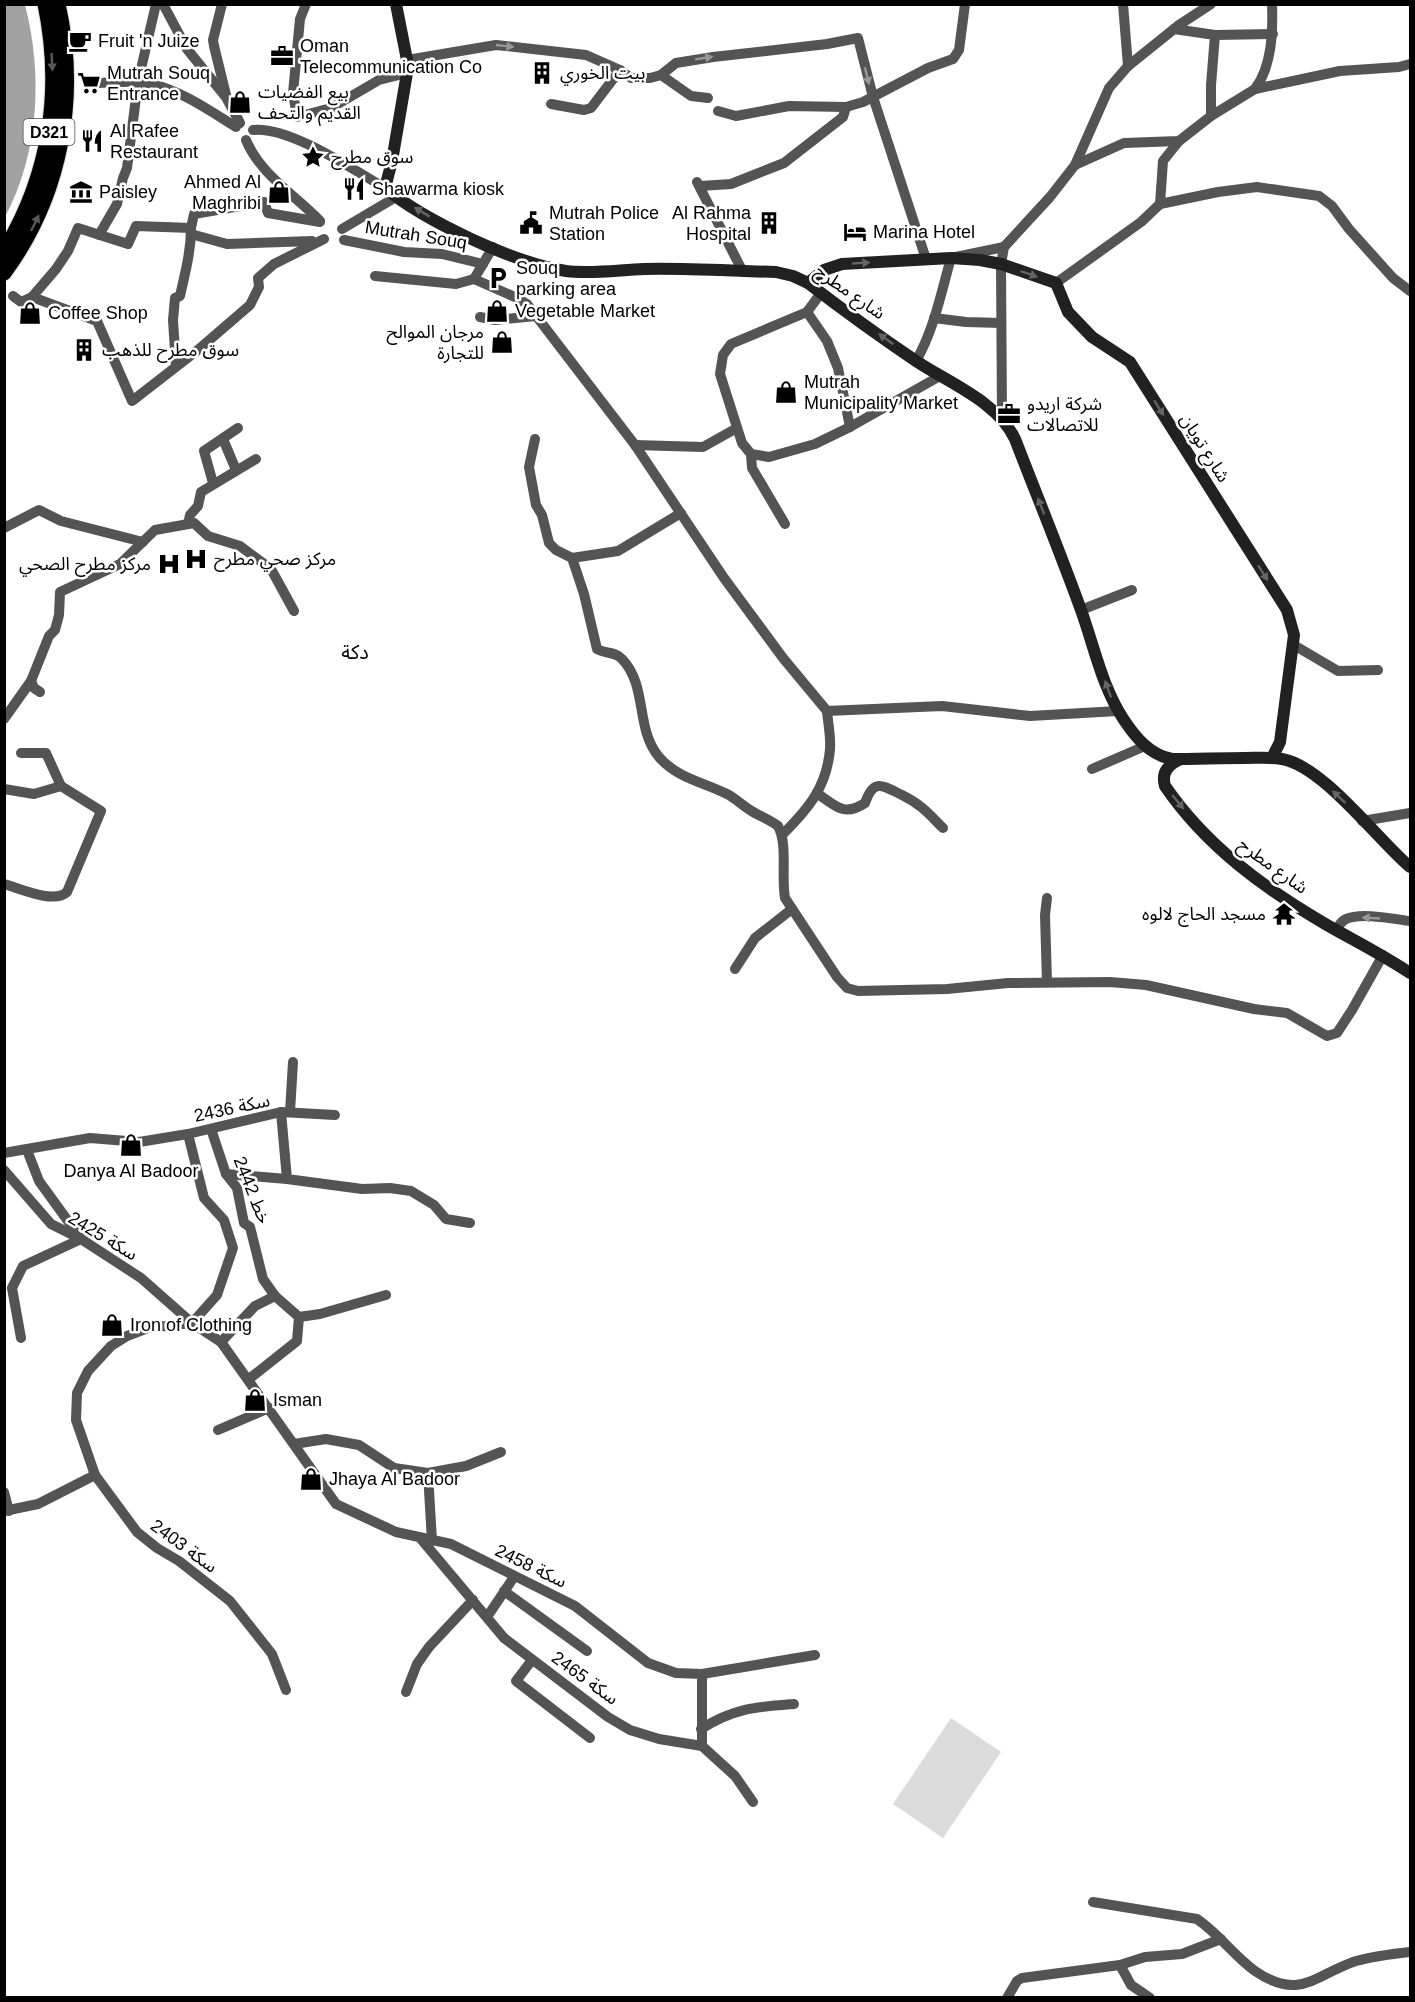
<svg xmlns="http://www.w3.org/2000/svg" width="1415" height="2002" viewBox="0 0 1415 2002" font-family="Helvetica,'Noto Sans Arabic',sans-serif">
  <rect width="100%" height="100%" fill="#fff"/>
  <path fill="#dbdbdb" d="M951 1718 1001 1752 943 1838 893 1804Z"/>
  <path fill="#a2a2a2" d="M5 4 25 5C43 74 39 153 5 217Z"/>
  <g fill="none" stroke-linecap="round" stroke-linejoin="round">
    <g stroke="#dbdbdb" stroke-width="17">
      <g id="primary">
        <path d="M4 251C50 176 63 91 45 4"/>
        <path d="M4 273C61 196 79 98 58 4"/>
      </g>
    </g>
    <g stroke="#545454" stroke-width="10">
      <path d="M163 4 187 49 225 96"/>
      <path d="M222 4 213 40 214 46 227 99 240 123"/>
      <path d="M306 4 300 19 293 93 297 117 331 108 379 80 407 73"/>
      <path d="M1123 4 1128 66"/>
      <path d="M1174 29 1215 35 1211 85V116"/>
      <path d="M1215 35 1273 34"/>
      <path d="M407 60 496 45 586 55 620 70 631 78H650L661 75 676 63 713 57 827 44 858 38 873 97 926 259"/>
      <path d="M661 75 691 96 708 98"/>
      <path d="M96 83C114 83 135 79 152 84 182 91 210 111 236 127"/>
      <path d="M1255 89C1272 66 1273 32 1272 4"/>
      <path d="M551 104 584 110 591 108 620 70"/>
      <path d="M718 111 736 116 789 106 846 107 863 102 928 68 953 59 959 50 965 4"/>
      <path d="M253 130C289 126 352 169 385 188"/>
      <path d="M246 140C260 174 295 195 320 221"/>
      <path d="M1075 165 1124 143 1179 141 1211 116 1255 89 1340 71 1399 67 1410 64"/>
      <path d="M697 182 743 272"/>
      <path d="M700 186 731 184 784 163 843 117 846 107"/>
      <path d="M1160 204 1218 192 1257 187 1319 196 1332 206 1349 229 1393 278 1410 291"/>
      <path d="M320 222 268 213 264 202 194 214 191 228 136 226 128 244 78 228 68 251 56 269 32 297 97 321 132 401 199 349 250 305 259 287 258 278 274 264 324 239"/>
      <path d="M342 229 396 197"/>
      <path d="M191 234 227 244 312 241"/>
      <path d="M99 235 117 204 123 178 127 168 138 82 156 4"/>
      <path d="M344 240 404 252 442 254 483 264"/>
      <path d="M493 247 474 279 517 298 527 304 635 445 724 578 783 658 827 711 942 706 1030 716 1118 711"/>
      <path d="M375 276 456 284 474 279"/>
      <path d="M1056 283 1141 222 1160 204 1163 161 1179 141"/>
      <path d="M821 293 807 312 731 344 723 355 720 374 742 443 751 454 769 457 815 444 850 427 940 376"/>
      <path d="M13 296 21 302 32 297"/>
      <path d="M807 312 827 341 838 368 850 427"/>
      <path d="M480 317 495 320 536 316"/>
      <path d="M934 318 966 322 1001 323"/>
      <path d="M916 361C934 330 941 293 951 258L1004 247"/>
      <path d="M176 366 173 320 175 298 180 296C185 273 191 252 191 228"/>
      <path d="M1002 419 1001 264 1004 247 1050 197 1075 165 1109 88 1128 66 1179 25 1211 4"/>
      <path d="M223 439 236 470"/>
      <path d="M535 439 529 467 536 505 542 515 549 543 556 550 572 558 584 594 597 649C605 654 615 651 622 659 648 686 635 729 659 757 677 778 703 782 727 794 735 798 742 805 750 810 759 816 769 819 778 826 788 844 781 876 785 898L837 977 847 988 858 991 947 989 1008 983 1110 982 1146 985 1254 1009 1287 1013 1327 1036 1337 1033 1352 1010 1383 955"/>
      <path d="M635 445 703 447 737 428"/>
      <path d="M751 454 752 468 785 524"/>
      <path d="M213 483 204 451 238 428"/>
      <path d="M188 524 190 515 198 506 201 492 256 459"/>
      <path d="M4 528 39 510 61 521 143 542"/>
      <path d="M572 558 618 551 681 513"/>
      <path d="M1081 610 1132 590"/>
      <path d="M1292 644 1338 671 1378 670"/>
      <path d="M31 681 34 688 40 692"/>
      <path d="M4 719 31 681 49 636 55 630 59 615 60 592 120 564 155 530 194 523 208 536 240 546 271 569 294 611"/>
      <path d="M21 753H46L61 786"/>
      <path d="M1092 769 1145 746"/>
      <path d="M4 789 34 794 61 786"/>
      <path d="M818 794C836 806 844 817 865 803 874 777 883 786 902 795 922 805 928 813 943 828"/>
      <path d="M1362 821 1410 813"/>
      <path d="M783 834C808 809 827 787 830 749 831 737 828 723 827 711"/>
      <path d="M4 884C21 889 54 904 67 892L101 811 61 786"/>
      <path d="M1336 930C1339 926 1341 921 1346 919 1361 912 1394 919 1410 921"/>
      <path d="M735 969 755 938 792 909"/>
      <path d="M1047 982 1045 915 1047 898"/>
      <path d="M281 1112 335 1115"/>
      <path d="M290 1112 293 1062"/>
      <path d="M211 1129 226 1174 237 1188 244 1223 250 1227 263 1279 275 1296"/>
      <path d="M188 1134 204 1198 224 1220 233 1248 217 1295 192 1323 148 1328 127 1336 111 1346 88 1371 77 1393 76 1420 95 1475 137 1532 157 1548 179 1561 230 1601 272 1654 286 1690"/>
      <path d="M4 1153 90 1138 139 1142 188 1134 281 1112 287 1179 362 1189 390 1188 411 1191 434 1205 446 1219 470 1223"/>
      <path d="M4 1170 51 1224 81 1239 141 1278 192 1323 221 1342 336 1504 396 1532 451 1544 575 1606 648 1663 676 1673 702 1674 815 1655"/>
      <path d="M226 1174 287 1179"/>
      <path d="M21 1338 12 1288 23 1266 81 1239 39 1181 27 1150"/>
      <path d="M221 1342 255 1306 275 1296 299 1317 320 1314 386 1295"/>
      <path d="M249 1379 297 1341 299 1317"/>
      <path d="M218 1430 269 1408"/>
      <path d="M294 1444 326 1439 359 1445 394 1468 428 1473 466 1466 501 1452"/>
      <path d="M428 1473 432 1541"/>
      <path d="M4 1492 9 1511"/>
      <path d="M4 1511 38 1504 95 1475"/>
      <path d="M421 1539 504 1638 608 1717 630 1730 659 1739 702 1746 735 1776 753 1802"/>
      <path d="M504 1591 587 1651"/>
      <path d="M487 1617 514 1577"/>
      <path d="M532 1660 516 1681 590 1738"/>
      <path d="M702 1674V1746"/>
      <path d="M406 1692 417 1664 429 1647 473 1600"/>
      <path d="M701 1729C734 1708 756 1707 794 1704"/>
      <path d="M1093 1902 1197 1919C1219 1934 1234 1956 1255 1971 1300 2002 1316 1974 1356 1961 1374 1956 1392 1954 1410 1952"/>
      <path d="M1120 1965 1131 1985 1150 1998"/>
      <path d="M1007 1998 1017 1981 1022 1978 1120 1965 1145 1957 1182 1954 1221 1939"/>
    </g>
    <g stroke="#212121" stroke-width="12">
      <path d="M396 4 407 60V73L392 161 385 188C425 221 514 263 566 271 591 274 618 270 644 269 688 268 732 271 776 272L793 276 808 283C843 310 879 336 916 361 949 383 998 402 1015 439 1037 496 1060 552 1081 610 1094 646 1102 687 1124 720 1136 738 1150 755 1172 759 1196 759 1221 758 1245 758 1258 758 1270 757 1282 759 1323 766 1377 839 1410 867"/>
      <path d="M808 283 824 270 842 264 951 258 980 260 1001 264 1056 283 1068 312 1092 337 1130 362 1287 610 1294 635 1280 742 1272 758"/>
      <path d="M1181 759C1169 764 1161 772 1165 786 1206 846 1265 889 1327 925 1355 941 1383 955 1410 973"/>
    </g>
    <use href="#primary" stroke="#000" stroke-width="15"/>
  </g>
  <defs><path id="oneway-solid" d="M-6-.8H1V-3.2L6.5 0L1 3.2V.8H-6Z" transform="scale(1.5)"/></defs>
  <g fill="#989898">
    <use href="#oneway-solid" transform="translate(505 46) rotate(6)"/>
    <use href="#oneway-solid" transform="translate(704 58) rotate(-9)"/>
    <use href="#oneway-solid" transform="translate(867 76) rotate(76)"/>
    <use href="#oneway-solid" transform="translate(1371 918) rotate(-177)"/>
  </g>
  <g fill="#595959">
    <use href="#oneway-solid" transform="translate(52 62) rotate(87)"/>
    <use href="#oneway-solid" transform="translate(35 223) rotate(-64)"/>
  </g>
  <g fill="#646464">
    <use href="#oneway-solid" transform="translate(422 212) rotate(-149)"/>
    <use href="#oneway-solid" transform="translate(861 263) rotate(-3)"/>
    <use href="#oneway-solid" transform="translate(1029 274) rotate(19)"/>
    <use href="#oneway-solid" transform="translate(886 339) rotate(-144)"/>
    <use href="#oneway-solid" transform="translate(1159 408) rotate(58)"/>
    <use href="#oneway-solid" transform="translate(1041 506) rotate(-111)"/>
    <use href="#oneway-solid" transform="translate(1263 573) rotate(58)"/>
    <use href="#oneway-solid" transform="translate(1108 689) rotate(-110)"/>
    <use href="#oneway-solid" transform="translate(1339 797) rotate(-137)"/>
    <use href="#oneway-solid" transform="translate(1178 802) rotate(51)"/>
  </g>
  <defs>
    <g id="cafe-bare" transform="scale(1.8)"><path d="M-5.5-4.5H6V0H3Q3 3.5 0 3.5H-2.5Q-5.5 3.5-5.5 0ZM3-3.2v2h1.7v-2ZM-6 4.5H4V6H-6Z" fill="#000" stroke="#fff" stroke-width="2.5" paint-order="stroke"/></g>
    <g id="office-bare" transform="scale(1.8)"><path d="M-6-3h4V-5.5h4V-3h4V5H-6ZM-1-4.5V-3h2v-1.5ZM-6 0V1H6V0Z" fill="#000" stroke="#fff" stroke-width="2.5" paint-order="stroke"/></g>
    <g id="building-bare" transform="scale(1.8)"><path d="M-4-6H4V6H1V3H-1V6H-4ZM-2.5-4.3h1.7v1.8h-1.7ZM.8-4.3h1.7v1.8H.8ZM-2.5-1h1.7V.8h-1.7ZM.8-1h1.7V.8H.8Z" fill="#000" stroke="#fff" stroke-width="2.5" paint-order="stroke"/></g>
    <g id="supermarket-bare" transform="scale(1.8)"><path d="M-6-5.5h2.5l.6 2H6L4.5 2H-2.5L-4.4-4H-6ZM-1.5 3.2a1.3 1.3 0 1 0 .1 0ZM3 3.2a1.3 1.3 0 1 0 .1 0Z" fill="#000" stroke="#fff" stroke-width="2.5" paint-order="stroke"/></g>
    <g id="shop-bare" transform="scale(1.8)"><path d="M-5-2.5h2.3a2.7 3.5 0 0 1 5.4 0H5L5.5 6h-11ZM-1.5-2.5h3a1.5 2.3 0 0 0-3 0Z" fill="#000" stroke="#fff" stroke-width="2.5" paint-order="stroke"/></g>
    <g id="restaurant-bare" transform="scale(1.8)"><path d="M-5-6h1v4h1v-4h1v4h1v-4h1v5L-1.5 .5V6h-2V.5L-5-1ZM5-6V6H3V1.5H1.5Q1.5-4 5-6Z" fill="#000" stroke="#fff" stroke-width="2.5" paint-order="stroke"/></g>
    <g id="sight-bare" transform="scale(1.8)"><path d="M0-6L1.8-2.2L6-1.7L2.9 1.2L3.7 5.4L0 3.3L-3.7 5.4L-2.9 1.2L-6-1.7L-1.8-2.2Z" fill="#000" stroke="#fff" stroke-width="2.5" paint-order="stroke"/></g>
    <g id="museum-bare" transform="scale(1.8)"><path d="M0-6L6-3V-2H-6V-3ZM-5-1h2V3h-2ZM-1-1h2V3h-2ZM3-1h2V3H3ZM-6 4H6V6H-6Z" fill="#000" stroke="#fff" stroke-width="2.5" paint-order="stroke"/></g>
    <g id="civic-bare" transform="scale(1.8)"><path d="M-.6-6.5H3V-4.5H.6V-3L4-1V1h2V6H-6V1h2V-1L-.6-3ZM-1.2 2.5V6h2.4V2.5Z" fill="#000" stroke="#fff" stroke-width="2.5" paint-order="stroke"/></g>
    <g id="hotel-bare" transform="scale(1.8)"><path d="M-6-4.5h1.5V1H6V5H4.5V3h-9V5H-6ZM-4 0a1.8 1.8 0 1 1 3.6 0ZM.5 0V-2.5h3Q6-2.5 6 0Z" fill="#000" stroke="#fff" stroke-width="2.5" paint-order="stroke"/></g>
    <g id="parking-bare" transform="scale(1.8)"><path d="M-3.5-5.5H1a3.5 3.5 0 0 1 0 7H-1V5.5H-3.5ZM-1-3.4V-.6H.8a1.4 1.4 0 0 0 0-2.8Z" fill="#000" stroke="#fff" stroke-width="2.5" paint-order="stroke"/></g>
    <g id="hospital-bare" transform="scale(1.8)"><path d="M-5-5h3v3.5h4V-5h3V5h-3V1.5h-4V5h-3Z" fill="#000" stroke="#fff" stroke-width="2.5" paint-order="stroke"/></g>
    <g id="temple-bare" transform="scale(1.8)"><path d="M0-6L5-2H3V0L6.5 2.5H4V6H1.5V3h-3V6H-4V2.5H-6.5L-3 0V-2H-5Z" fill="#000" stroke="#fff" stroke-width="2.5" paint-order="stroke"/></g>
  </defs>
  <g fill-rule="evenodd">
    <use href="#cafe-bare" x="80" y="41"/>
    <use href="#office-bare" x="282" y="56"/>
    <use href="#building-bare" x="542" y="73"/>
    <use href="#supermarket-bare" x="89" y="83"/>
    <use href="#shop-bare" x="240" y="102"/>
    <use href="#restaurant-bare" x="92" y="141"/>
    <use href="#sight-bare" x="313" y="157"/>
    <use href="#restaurant-bare" x="354" y="189"/>
    <use href="#museum-bare" x="81" y="192"/>
    <use href="#shop-bare" x="279" y="192"/>
    <use href="#civic-bare" x="531" y="223"/>
    <use href="#building-bare" x="769" y="223"/>
    <use href="#hotel-bare" x="855" y="232"/>
    <use href="#parking-bare" x="498" y="278"/>
    <use href="#shop-bare" x="497" y="311"/>
    <use href="#shop-bare" x="30" y="313"/>
    <use href="#shop-bare" x="502" y="342"/>
    <use href="#building-bare" x="84" y="350"/>
    <use href="#shop-bare" x="786" y="392"/>
    <use href="#office-bare" x="1009" y="414"/>
    <use href="#hospital-bare" x="196" y="559"/>
    <use href="#hospital-bare" x="169" y="564"/>
    <use href="#temple-bare" x="1284" y="914"/>
    <use href="#shop-bare" x="131" y="1145"/>
    <use href="#shop-bare" x="112" y="1325"/>
    <use href="#shop-bare" x="255" y="1400"/>
    <use href="#shop-bare" x="311" y="1479"/>
  </g>
  <g text-anchor="middle" dominant-baseline="central" stroke-width="5" stroke-linejoin="round" paint-order="stroke">
    <rect fill="#fff" stroke="#4c4c4c" stroke-width="1.5" x="23.5" y="119" width="51" height="26" rx="4.5"/>
    <g font-size="16" font-weight="bold" fill="#000">
      <text x="49" y="132">D321</text>
    </g>
    <g font-size="18" fill="#000" stroke="#fff" text-anchor="start">
      <text x="98" y="41">Fruit 'n Juize</text>
      <text x="300" y="46">Oman<tspan x="300" dy="21">Telecommunication Co</tspan></text>
      <text x="107" y="73">Mutrah Souq<tspan x="107" dy="21">Entrance</tspan></text>
      <text x="560" y="73">بيت الخوري</text>
      <text x="258" y="92">بيع الفضيات<tspan x="258" dy="21">القديم والتحف</tspan></text>
      <text x="110" y="131">Al Rafee<tspan x="110" dy="21">Restaurant</tspan></text>
      <text x="331" y="157">سوق مطرح</text>
      <text x="261" y="182" text-anchor="end">Ahmed Al<tspan x="261" dy="21">Maghribi</tspan></text>
      <text x="372" y="189">Shawarma kiosk</text>
      <text x="99" y="192">Paisley</text>
      <text x="549" y="213">Mutrah Police<tspan x="549" dy="21">Station</tspan></text>
      <text x="751" y="213" text-anchor="end">Al Rahma<tspan x="751" dy="21">Hospital</tspan></text>
      <text x="873" y="232">Marina Hotel</text>
      <text x="516" y="268">Souq<tspan x="516" dy="21">parking area</tspan></text>
      <text x="515" y="311">Vegetable Market</text>
      <text x="48" y="313">Coffee Shop</text>
      <text x="484" y="332" text-anchor="end">مرجان الموالح<tspan x="484" dy="21">للتجارة</tspan></text>
      <text x="102" y="350">سوق مطرح للذهب</text>
      <text x="804" y="382">Mutrah<tspan x="804" dy="21">Municipality Market</tspan></text>
      <text x="1027" y="404">شركة اريدو<tspan x="1027" dy="21">للاتصالات</tspan></text>
      <text x="214" y="559">مركز صحي مطرح</text>
      <text x="151" y="564" text-anchor="end">مركز مطرح الصحي</text>
      <text x="1266" y="914" text-anchor="end">مسجد الحاج لالوه</text>
      <text x="131" y="1171" text-anchor="middle">Danya Al Badoor</text>
      <text x="130" y="1325">Iron of Clothing</text>
      <text x="273" y="1400">Isman</text>
      <text x="329" y="1479">Jhaya Al Badoor</text>
    </g>
    <g font-size="18" fill="#000" stroke="#fff">
      <text transform="translate(416 235) rotate(9)">Mutrah Souq</text>
      <text transform="translate(850 292) rotate(35)">شارع مطرح</text>
      <text transform="translate(1205 448) rotate(58)">شارع تويان</text>
      <text transform="translate(1273 866) rotate(36)">شارع مطرح</text>
      <text transform="translate(232 1108) rotate(-12)">سكة 2436</text>
      <text transform="translate(252 1190) rotate(68)">2442 خط</text>
      <text transform="translate(103 1236) rotate(31)">سكة 2425</text>
      <text transform="translate(184 1546) rotate(36)">سكة 2403</text>
      <text transform="translate(531 1566) rotate(26)">سكة 2458</text>
      <text transform="translate(585 1678) rotate(36)">سكة 2465</text>
    </g>
    <g font-size="20" fill="#000" stroke="#fff">
      <text x="355" y="652">دكة</text>
    </g>
  </g>
  <rect width="1415" height="2002" fill="none" stroke="#000000" stroke-width="12"/>
</svg>
